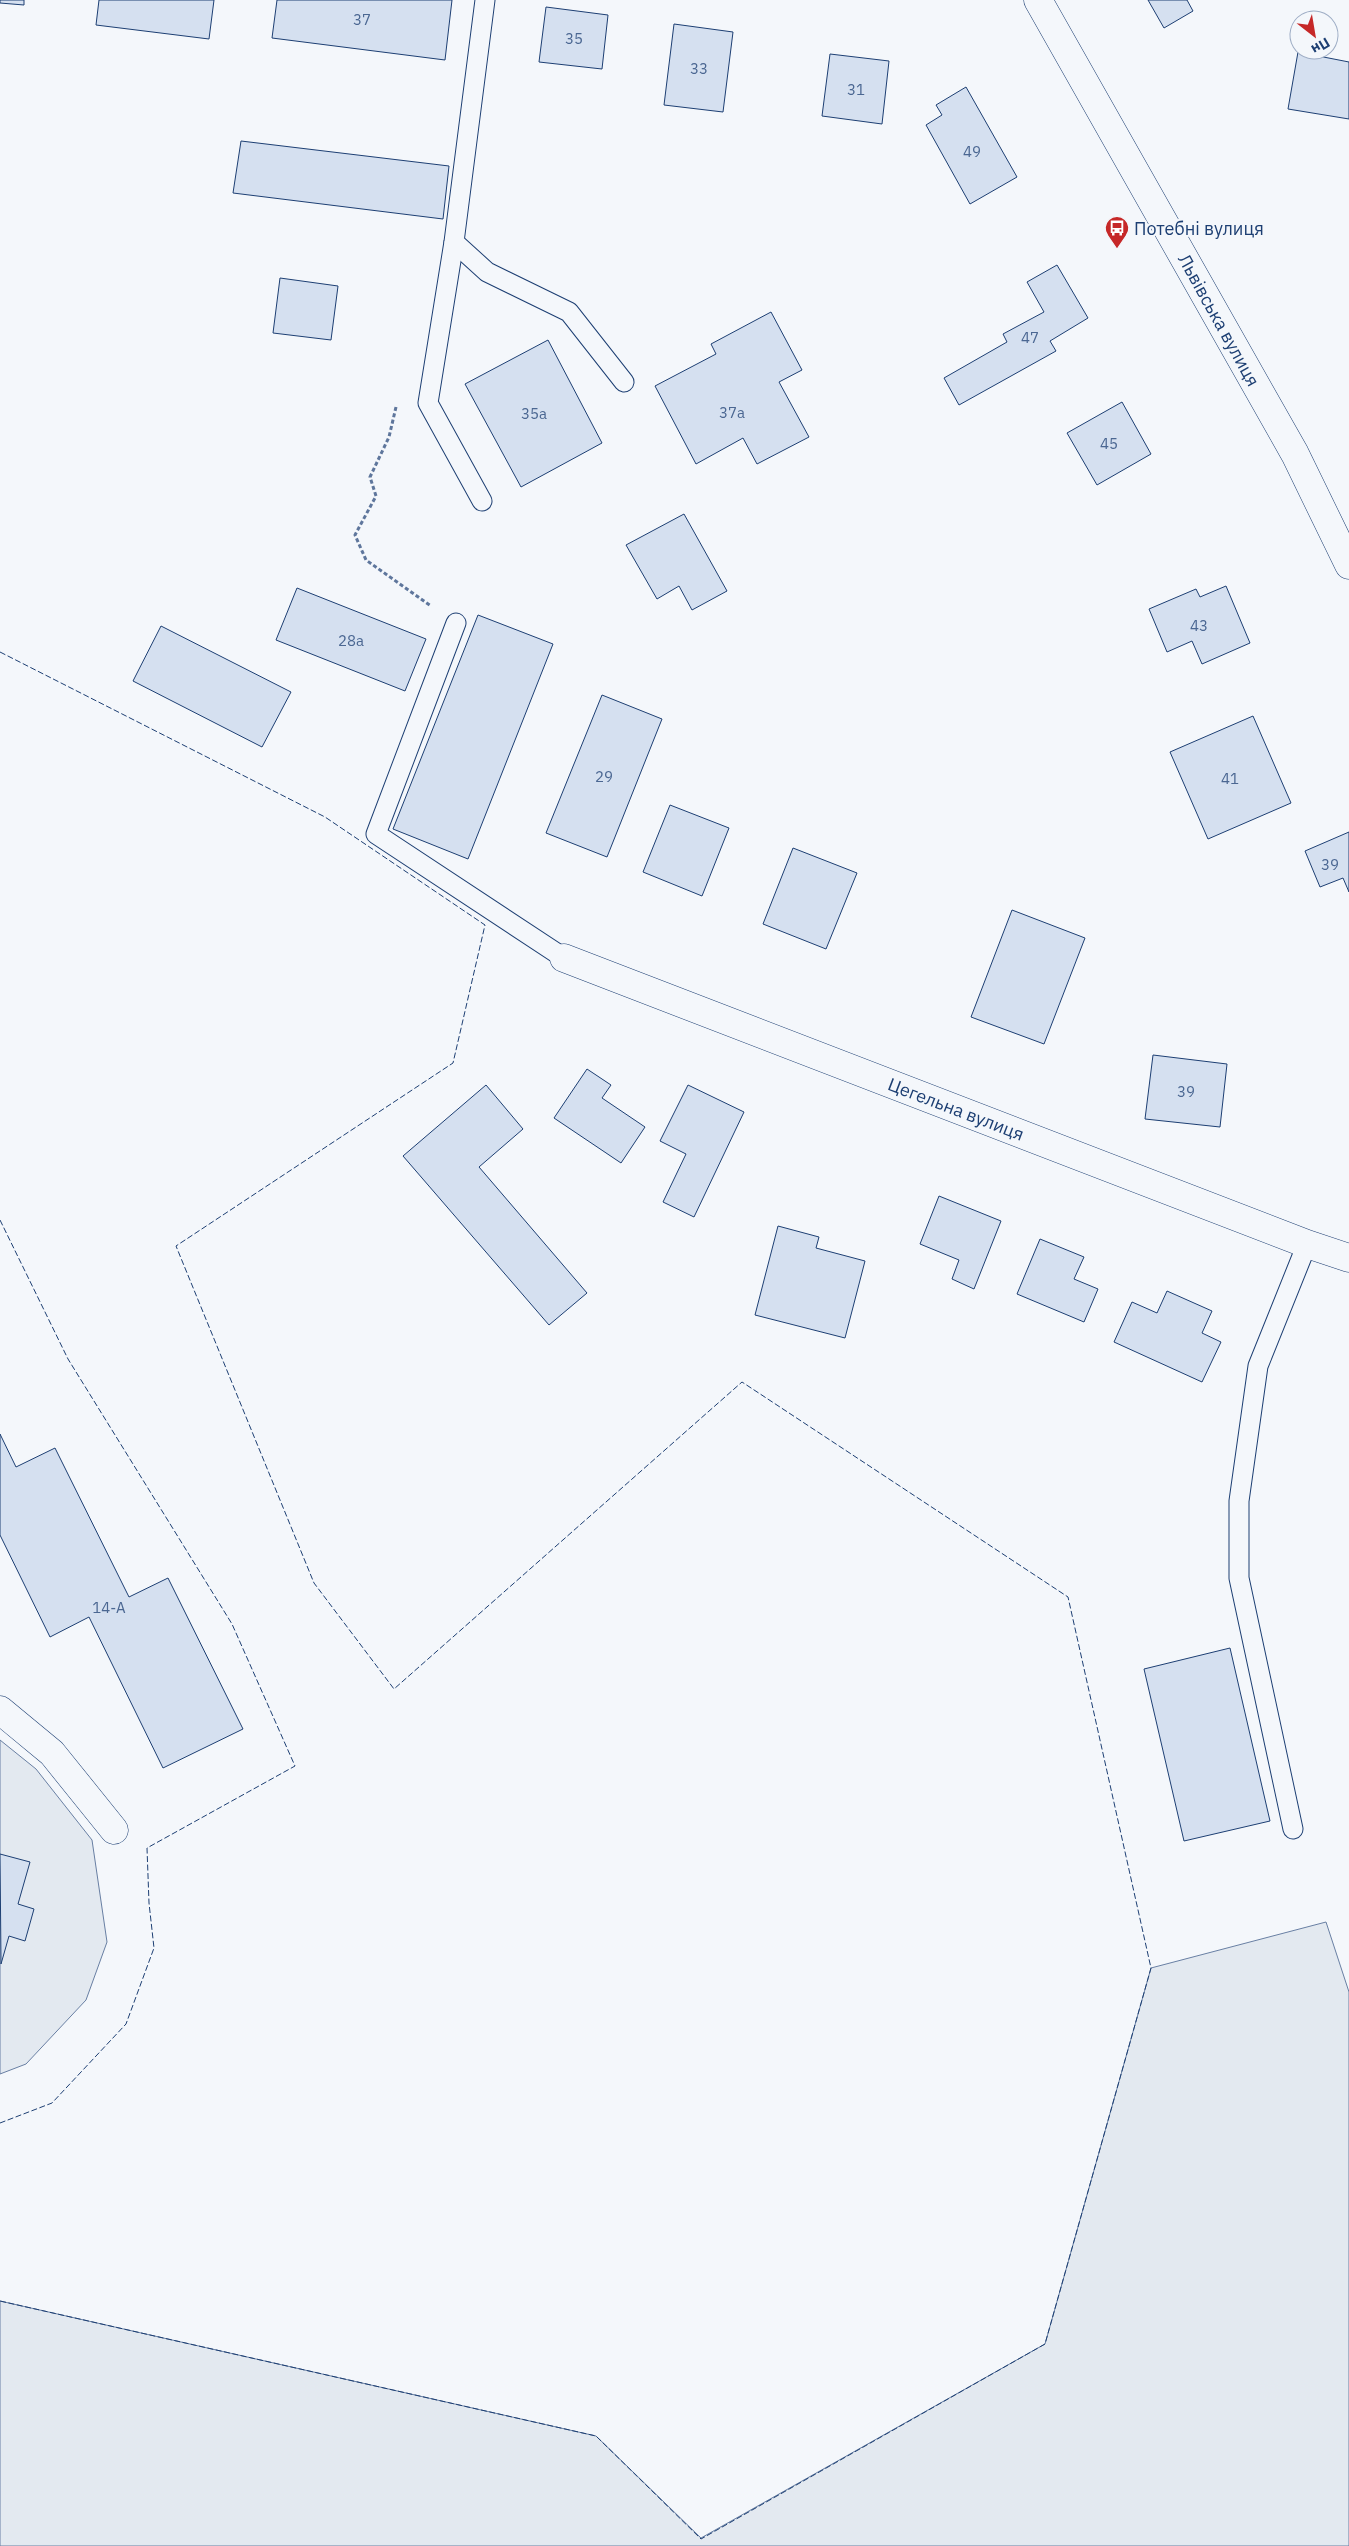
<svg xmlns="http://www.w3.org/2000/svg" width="1349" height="2546" viewBox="0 0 1349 2546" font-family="'IBM Plex Sans',sans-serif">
  <rect width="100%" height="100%" fill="#f4f7fb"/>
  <g fill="#e3e9f0" stroke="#687fa3">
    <path d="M0 1740 36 1769 92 1840 107 1942 86 2000 26 2064 0 2074Z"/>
    <path d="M1326 1922 1349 1992V2546H0V2301L596 2436 701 2538 1045 2344 1151 1968Z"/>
  </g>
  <g fill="#d5e0f0" stroke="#1d3f73">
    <path d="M0 0H24V5L0 3Z"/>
    <path d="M99 0H214L209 39 96 25Z"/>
    <path d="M277 0H452L445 60 272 38Z"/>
    <path d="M1148 0H1187L1193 11 1164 28Z"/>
    <path d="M546 7 608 15 602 69 539 62Z"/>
    <path d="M674 24 733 32 723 112 664 105Z"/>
    <path d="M1298 52 1349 62V119L1288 109Z"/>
    <path d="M830 54 889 61 882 124 822 116Z"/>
    <path d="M966 87 1017 177 970 204 926 125 942 115 936 105Z"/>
    <path d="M241 141 449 166 443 219 233 193Z"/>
    <path d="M1057 265 1088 318 1050 341 1056 351 959 405 944 378 1007 342 1003 334 1044 312 1027 282Z"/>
    <path d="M280 278 338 286 331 340 273 333Z"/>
    <path d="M771 312 802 370 779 382 809 437 757 464 743 438 696 464 655 386 716 354 711 344Z"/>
    <path d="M548 340 602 443 521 487 465 384Z"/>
    <path d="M1122 402 1151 454 1097 485 1067 433Z"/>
    <path d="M684 514 727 591 692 610 679 586 657 599 626 545Z"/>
    <path d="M1226 586 1250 643 1202 664 1192 641 1167 652 1149 609 1196 589 1200 597Z"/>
    <path d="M297 588 426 639 405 691 276 640Z"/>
    <path d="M478 615 553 644 468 859 393 829Z"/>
    <path d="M161 626 291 692 262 747 133 681Z"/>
    <path d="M602 695 662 719 607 857 546 833Z"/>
    <path d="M1253 716 1291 803 1208 839 1170 752Z"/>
    <path d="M670 805 729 828 702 896 643 872Z"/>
    <path d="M1349 832V892L1343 878 1320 887 1305 851Z"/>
    <path d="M793 848 857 873 826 949 763 924Z"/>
    <path d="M1012 910 1085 938 1044 1044 971 1017Z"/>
    <path d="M1153 1055 1227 1064 1220 1127 1145 1119Z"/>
    <path d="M587 1069 611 1085 602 1098 645 1127 621 1163 554 1118Z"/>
    <path d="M486 1085 523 1129 479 1167 587 1293 549 1325 403 1156Z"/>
    <path d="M688 1085 744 1112 694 1217 663 1202 686 1154 660 1141Z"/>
    <path d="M939 1196 1001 1221 974 1289 952 1279 959 1260 920 1244Z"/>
    <path d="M778 1226 819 1237 816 1248 865 1261 845 1338 755 1315Z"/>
    <path d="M1040 1239 1084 1257 1074 1279 1098 1289 1084 1322 1017 1294Z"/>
    <path d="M1167 1291 1212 1311 1202 1333 1221 1342 1202 1382 1114 1342 1132 1302 1157 1313Z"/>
    <path d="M0 1434 16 1467 55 1448 129 1597 168 1578 243 1729 163 1768 89 1617 50 1637 0 1535Z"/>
    <path d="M1230 1648 1270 1821 1184 1841 1144 1669Z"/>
    <path d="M0 1854 30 1862 18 1904 34 1909 25 1941 9 1936 1 1964Z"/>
  </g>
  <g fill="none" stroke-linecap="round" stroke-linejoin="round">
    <g stroke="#1d3f73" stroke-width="21">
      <g id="lane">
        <path d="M454 242 487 272 569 312 624 382"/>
        <path d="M482 501 428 403 454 242 485 0"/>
        <path d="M456 623 376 834 564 958"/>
        <path d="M1293 1829 1239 1578V1501L1258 1366 1307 1244"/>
      </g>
    </g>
    <g stroke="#1d3f73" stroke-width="29">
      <g id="street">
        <path d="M564 958 1307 1244 1349 1258"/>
        <path d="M0 1710 52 1753 114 1830"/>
      </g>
    </g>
    <g stroke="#1d3f73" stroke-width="29">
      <path id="primary" d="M1038 0 1295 454 1349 565"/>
    </g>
    <path stroke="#5e769c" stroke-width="3" stroke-dasharray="4 2.5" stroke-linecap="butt" d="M396 407 389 437 370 477 376 496 355 535 366 560 431 606"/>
    <use href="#lane" stroke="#f4f7fb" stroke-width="19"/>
    <use href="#street" stroke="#f4f7fb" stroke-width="28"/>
    <use href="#primary" stroke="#f4f7fb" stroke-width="28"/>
    <g stroke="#1d3f73" stroke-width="1" stroke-dasharray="6 2.5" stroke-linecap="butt">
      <path d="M0 652 325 817 485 925 453 1063 176 1246 314 1583 394 1689 742 1382 1068 1597 1151 1968 1045 2344 701 2539 596 2436 0 2301"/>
      <path d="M0 1220 68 1359 232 1624 295 1766 147 1848 149 1903 154 1948 126 2024 52 2103 0 2123"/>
    </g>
  </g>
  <defs>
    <g id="bus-pin" transform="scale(1.25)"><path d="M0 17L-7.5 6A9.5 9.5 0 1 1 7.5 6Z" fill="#c62828" stroke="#f4f7fb"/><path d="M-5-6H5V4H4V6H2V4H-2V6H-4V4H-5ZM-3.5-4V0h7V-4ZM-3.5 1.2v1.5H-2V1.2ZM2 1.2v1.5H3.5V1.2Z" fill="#fff"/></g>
  </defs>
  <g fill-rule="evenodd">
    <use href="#bus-pin" x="1117" y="228"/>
  </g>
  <g text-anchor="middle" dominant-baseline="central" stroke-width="4" stroke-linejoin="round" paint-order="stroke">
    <g font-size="15" fill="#4b6792">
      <text x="362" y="19">37</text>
      <text x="574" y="38">35</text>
      <text x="699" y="68">33</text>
      <text x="856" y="89">31</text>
      <text x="972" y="151">49</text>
      <text x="1030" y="337">47</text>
      <text x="732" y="412">37а</text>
      <text x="534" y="413">35а</text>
      <text x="1109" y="443">45</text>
      <text x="1199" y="625">43</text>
      <text x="351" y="640">28а</text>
      <text x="604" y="776">29</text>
      <text x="1230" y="778">41</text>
      <text x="1330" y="864">39</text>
      <text x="1186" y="1091">39</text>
      <text x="109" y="1607">14-А</text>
    </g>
    <g font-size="18" fill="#1d3f73" stroke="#f4f7fb" text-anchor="start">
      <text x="1134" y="228">Потебні вулиця</text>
    </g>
    <g font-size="18" fill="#1d3f73" stroke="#f4f7fb">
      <text transform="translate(1219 320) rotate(61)">Львівська вулиця</text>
      <text transform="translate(956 1109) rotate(21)">Цегельна вулиця</text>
    </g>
  </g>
  <g transform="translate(1314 35) rotate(149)"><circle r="24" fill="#f4f7fb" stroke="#9eadc5"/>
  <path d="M0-4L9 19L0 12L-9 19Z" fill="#c62828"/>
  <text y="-8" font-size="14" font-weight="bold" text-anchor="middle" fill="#1d3f73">Пн</text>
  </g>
</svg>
